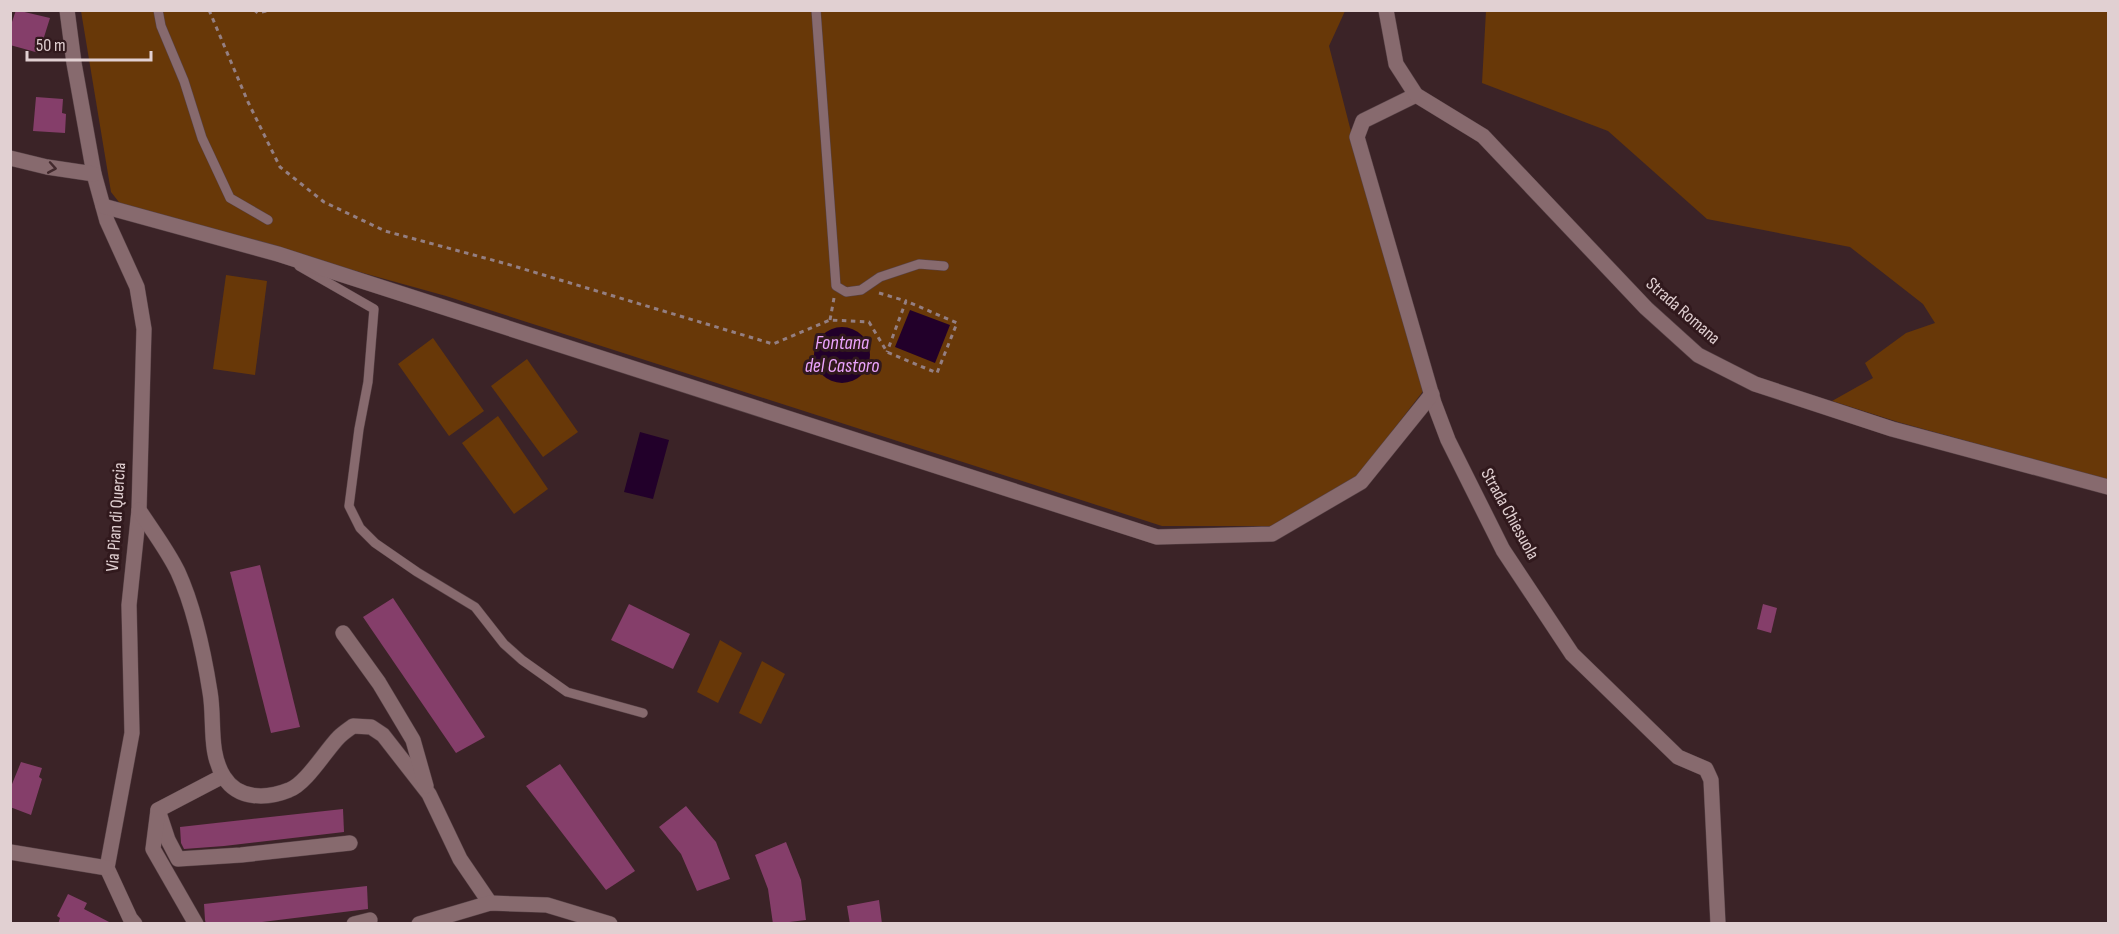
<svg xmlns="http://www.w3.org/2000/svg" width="2119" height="934" viewBox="0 0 2119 934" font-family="'Sofia Sans Condensed',sans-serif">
  <rect width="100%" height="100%" fill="#3b2327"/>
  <g fill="#683808">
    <path d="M81 11H1345L1329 46 1374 221 1424 390 1356 478 1272 526H1162L446 296 122 206 111 192Z"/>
    <path d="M1486 11H2108V480L1898 422 1832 401 1873 378 1865 363 1906 333 1935 323 1923 304 1850 247 1707 219 1608 131 1482 83Z"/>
    <path d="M226 275 267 281 255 375 213 369Z"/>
    <path d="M433 338 484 411 449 436 398 364Z"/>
    <path d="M527 359 578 432 543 457 491 386Z"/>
    <path d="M498 416 548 489 514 514 462 443Z"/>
    <path d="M720 640 742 653 718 703 697 692Z"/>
    <path d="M762 661 785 674 761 724 739 713Z"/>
  </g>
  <g fill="#22002a">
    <path d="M910 310 950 325 935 363 895 347Z"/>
    <circle cx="842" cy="355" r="28"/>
    <path d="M640 432 669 440 653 499 624 492Z"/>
  </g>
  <g fill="#853e6a">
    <path d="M16 10 50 18 39 53 10 45V28Z"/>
    <path d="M36 97 63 99 62 113 66 114 65 133 33 131Z"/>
    <path d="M260 565 300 727 271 733 230 572Z"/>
    <path d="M393 598 485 737 456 753 363 617Z"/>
    <path d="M629 604 690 634 673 669 611 640Z"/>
    <path d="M1763 604 1777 608 1771 633 1757 629Z"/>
    <path d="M21 762 42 768 39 777 42 779 31 815 10 807V789Z"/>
    <path d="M560 764 635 871 606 890 526 786Z"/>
    <path d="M686 806 716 842 730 879 697 891 681 854 659 827Z"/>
    <path d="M343 809 344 832 224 846 184 849 181 843 180 827Z"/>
    <path d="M786 842 801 880 806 920 773 924 768 889 755 855Z"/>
    <path d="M367 886 368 909 245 924H206L205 920 204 904Z"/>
    <path d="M68 894 87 903 84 909 113 924H58L60 918 57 916Z"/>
    <path d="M879 900 882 924H850L847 906Z"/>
  </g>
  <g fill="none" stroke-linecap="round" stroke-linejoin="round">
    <g stroke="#574246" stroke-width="10">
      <g id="service">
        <path d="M158 10 161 26 184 81 202 138 230 198 268 220"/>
        <path d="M816 10 836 286 846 292 861 290 880 277 919 264 944 266"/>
        <path d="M299 266 374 309 368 382 359 429 349 506 360 528 375 543 417 572 475 607 504 644 522 660 567 692 643 713"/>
      </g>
    </g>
    <g stroke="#574246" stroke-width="16">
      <g id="minor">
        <path d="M67 10 74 63 94 174 107 221 137 287 144 329 139 510 129 605 132 733 107 868 130 918 135 924"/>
        <path d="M1416 95 1363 121 1357 137 1434 403 1448 440 1503 550 1572 654 1678 757 1706 769 1711 780 1718 924"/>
        <path d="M10 158 47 167 94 174"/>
        <path d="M103 206 278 254 1157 537 1272 534 1361 482 1432 394"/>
        <path d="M139 510C152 530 168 551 178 572 194 607 204 654 210 692 215 720 208 752 224 777 238 800 267 799 289 790 306 784 326 750 339 737 343 733 349 729 353 726L371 727 383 735 429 794 460 859 490 903"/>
        <path d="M343 633 379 683 413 740 426 786"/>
        <path d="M158 810 168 840 178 859 241 855 350 843"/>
        <path d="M10 852 107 868"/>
        <path d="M196 924 153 849 158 810 223 776"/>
        <path d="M354 924 370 920"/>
        <path d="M419 924 490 903 547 905 610 924"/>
      </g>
    </g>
    <g stroke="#574246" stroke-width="16">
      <path id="tertiary" d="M1386 10 1396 64 1416 95 1483 136 1646 308 1698 355 1755 384 1892 429 2108 487"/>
    </g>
    <g stroke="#947f82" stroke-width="3" stroke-dasharray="4.5 4.5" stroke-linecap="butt">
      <path d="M209 10 248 102 280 167 324 202 385 231 507 264 773 344 830 320 869 322 887 352 937 373 957 323 906 301 887 352"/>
      <path d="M254 10 258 13 270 10"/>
      <path d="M879 293 906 301"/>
      <path d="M830 320 834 298"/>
    </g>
    <use href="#service" stroke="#876a6e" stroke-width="9"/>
    <use href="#minor" stroke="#876a6e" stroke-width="15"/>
    <use href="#tertiary" stroke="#876a6e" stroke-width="15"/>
  </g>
  <defs><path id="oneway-chevron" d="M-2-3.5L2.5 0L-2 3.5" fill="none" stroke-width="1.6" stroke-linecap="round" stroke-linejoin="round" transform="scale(1.5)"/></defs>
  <use stroke="#42292d" href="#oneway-chevron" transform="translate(52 168) rotate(10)"/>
  <g text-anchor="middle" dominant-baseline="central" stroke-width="6" stroke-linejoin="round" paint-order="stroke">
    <g font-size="18" fill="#e1d0d2" stroke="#31191d">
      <text transform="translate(1683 311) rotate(41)">Strada Romana</text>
      <text transform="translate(1510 514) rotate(61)">Strada Chiesuola</text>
      <text transform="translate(116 517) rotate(-86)">Via Pian di Quercia</text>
    </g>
    <g font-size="20" font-style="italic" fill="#eca4fd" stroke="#31191d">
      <text x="842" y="343">Fontana<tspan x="842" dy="23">del Castoro</tspan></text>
    </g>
  </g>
  <rect width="2119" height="934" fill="none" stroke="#e1d0d2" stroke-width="24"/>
  <path d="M27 51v9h124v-9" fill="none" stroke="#e1d0d2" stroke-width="3"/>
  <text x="36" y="51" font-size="18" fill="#e1d0d2" stroke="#31191d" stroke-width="4.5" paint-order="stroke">50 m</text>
</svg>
